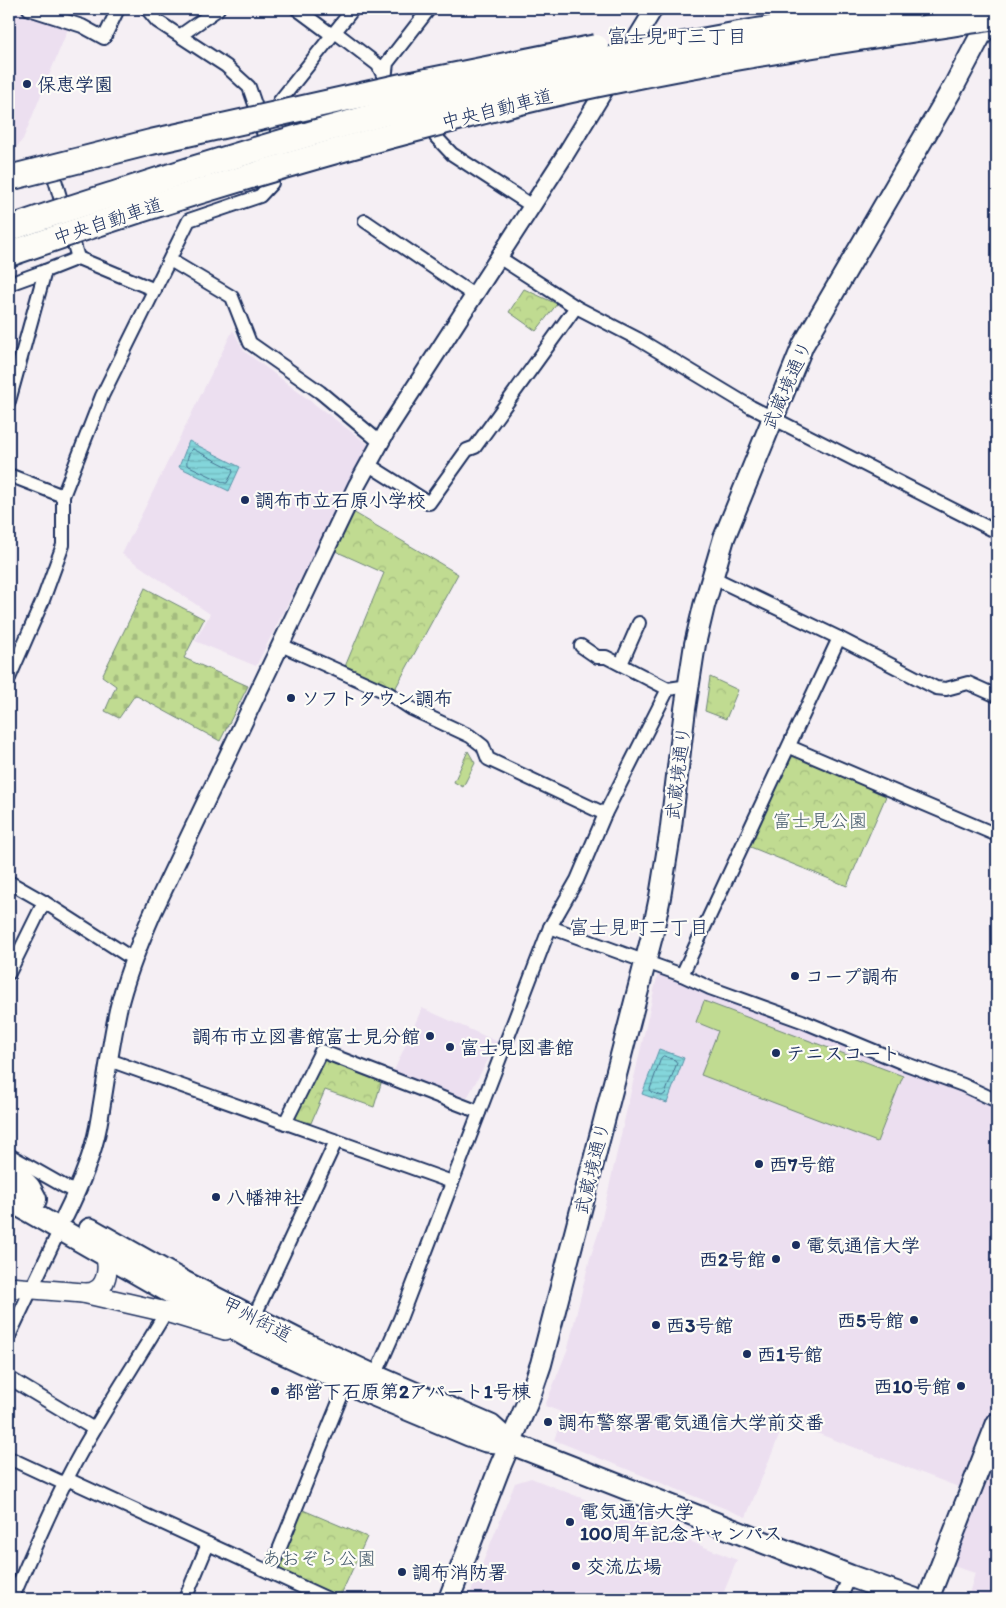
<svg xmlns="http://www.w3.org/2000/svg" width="1006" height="1608" viewBox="0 0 1006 1608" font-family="Itim,'Klee One',sans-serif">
  <defs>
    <pattern id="cemetery-stones" width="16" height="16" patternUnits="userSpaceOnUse" patternTransform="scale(1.25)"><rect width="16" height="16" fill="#c0db91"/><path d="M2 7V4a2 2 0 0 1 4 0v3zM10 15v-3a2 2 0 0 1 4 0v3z" fill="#a4bc7f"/></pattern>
    <pattern id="park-crowns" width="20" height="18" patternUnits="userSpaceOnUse" patternTransform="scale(1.25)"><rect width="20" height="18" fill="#c0db91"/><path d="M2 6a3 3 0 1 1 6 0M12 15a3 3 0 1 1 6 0" fill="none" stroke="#a4bc7f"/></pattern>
    <pattern id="water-rules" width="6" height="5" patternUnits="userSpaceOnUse" patternTransform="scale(1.25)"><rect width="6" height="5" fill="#84d6db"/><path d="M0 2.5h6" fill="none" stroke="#71b8be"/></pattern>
  </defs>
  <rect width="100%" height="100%" fill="#f5eff4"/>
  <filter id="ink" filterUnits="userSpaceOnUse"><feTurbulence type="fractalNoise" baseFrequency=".02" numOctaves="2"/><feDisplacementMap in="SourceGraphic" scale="10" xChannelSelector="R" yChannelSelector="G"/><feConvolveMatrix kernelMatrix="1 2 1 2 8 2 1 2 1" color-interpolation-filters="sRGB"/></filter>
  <g filter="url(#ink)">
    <g fill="#ecdff0">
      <path d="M9 10 68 29 23 139 9 157Z"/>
      <path d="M233 330 244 351 369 445 256 666 195 641 210 614 122 554Z"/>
      <path d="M658 973 997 1106V1395L961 1488 785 1421 746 1517 554 1440 564 1413 545 1406 568 1348 590 1258 599 1231Z"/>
      <path d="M422 1008 498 1042 467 1098 393 1073Z"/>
      <path d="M997 1458V1599H982L969 1594 975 1573 953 1566Z"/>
      <path d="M531 1478 737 1560 721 1599H468L515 1483Z"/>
    </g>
    <path fill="url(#cemetery-stones)" stroke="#6e8578" d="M145 588 204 619 184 658 248 686 220 741 135 695 119 718 105 711 116 686 102 676Z"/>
    <g fill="url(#park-crowns)" stroke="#6e8578">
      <path d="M524 289 557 304 536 331 509 312Z"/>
      <path d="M348 509 458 574 395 689 344 669 384 573 333 550Z"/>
      <path d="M710 677 738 690 726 719 705 711Z"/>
      <path d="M789 750 887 794 847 886 748 846Z"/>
      <path d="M468 751 475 763 463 787 454 782Z"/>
      <path d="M324 1056 382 1080 374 1107 325 1090 311 1123 291 1118Z"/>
      <path d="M303 1510 367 1537 339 1599H323L274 1577Z"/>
    </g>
    <path fill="#c0db91" stroke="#6e8578" d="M704 1001 903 1076 877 1142 701 1075 718 1031 696 1022Z"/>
    <g fill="url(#water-rules)" stroke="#5a93a9">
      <path d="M189 441 240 467 229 491 179 467Z"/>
      <path d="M659 1049 684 1058 667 1103 642 1094Z"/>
    </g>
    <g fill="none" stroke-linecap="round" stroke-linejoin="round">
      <g stroke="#457290" stroke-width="1">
        <path d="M193 449 232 469 233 472 227 483H225L187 465C186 461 189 451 193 449Z"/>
        <path d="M664 1056 675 1060 677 1063 665 1094 662 1096 651 1092 650 1089 661 1058Z"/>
      </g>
      <g stroke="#1b2f5e" stroke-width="16">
        <g id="minor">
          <path d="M29 9 82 26 104 38 118 9"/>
          <path d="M297 9 332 35"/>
          <path d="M335 32 378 65 385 79 387 63 429 9"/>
          <path d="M982 33 997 31"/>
          <path d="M181 35 218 9"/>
          <path d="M279 102 353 9"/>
          <path d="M431 122 436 137 452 154 532 206"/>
          <path d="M50 163 78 258"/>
          <path d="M365 221 475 296"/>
          <path d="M500 258 576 307 638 339 751 407 997 532"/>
          <path d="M170 260 232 297 250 343 320 392 381 443"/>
          <path d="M9 284 45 271"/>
          <path d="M9 401 45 271 78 258 155 290"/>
          <path d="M369 465 429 503 467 450 475 447 576 307"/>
          <path d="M9 475 63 496"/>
          <path d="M712 577 839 638 936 688 946 689 968 683 997 696"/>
          <path d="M281 645 388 693 412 709 470 736 483 746 488 759 605 814"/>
          <path d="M581 646 597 657H606L668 689"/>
          <path d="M621 664 639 623"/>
          <path d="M9 678 43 600 63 545V496L102 396 189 220 260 196 272 183 271 164 259 116 249 87 226 66 157 21 147 9"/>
          <path d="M790 747 997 835"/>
          <path d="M9 882 44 902 133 959"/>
          <path d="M550 927 682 975 710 988 802 1021 901 1062 963 1085 997 1101"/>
          <path d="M9 973 44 902"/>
          <path d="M682 975 839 638"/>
          <path d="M109 1060 452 1182"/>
          <path d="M285 1123 321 1051 479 1112"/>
          <path d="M9 1155 76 1193"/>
          <path d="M254 1317 336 1141"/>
          <path d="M9 1336 60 1229"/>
          <path d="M375 1376 400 1319 550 927 577 880 605 814 668 689 689 686"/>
          <path d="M9 1378 94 1429"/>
          <path d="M9 1458 65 1484"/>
          <path d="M67 1479 328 1599"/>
          <path d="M270 1572 347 1382"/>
          <path d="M12 1599C37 1542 62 1482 95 1428 118 1389 143 1351 166 1312"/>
          <path d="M185 1599 208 1544"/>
          <path d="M840 1599 850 1576"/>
        </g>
      </g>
      <g stroke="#1b2f5e" stroke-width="20">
        <path id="tertiary" d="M65 1216C79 1188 92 1158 98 1127 105 1088 110 1048 118 1010 126 976 139 944 153 912L357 485 389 427 565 155 654 9"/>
      </g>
      <g stroke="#1b2f5e" stroke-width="22">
        <g id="secondary">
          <path d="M9 1287 83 1293 166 1312 225 1330"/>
          <path d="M83 1293C87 1293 92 1293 95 1291 108 1285 109 1265 105 1255"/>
        </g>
      </g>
      <g stroke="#1b2f5e" stroke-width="24">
        <g id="primary">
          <path d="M449 1599 499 1469 529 1399 541 1364 652 936 660 897 670 835 685 709 695 644 704 606 724 538 803 345 955 84 982 33 989 9"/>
          <path d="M928 1599 997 1423"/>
        </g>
      </g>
      <g stroke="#1b2f5e" stroke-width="25">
        <g id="trunk">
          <path d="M9 1200 248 1337 369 1393 469 1435 486 1441 510 1443 850 1576 914 1599"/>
          <path d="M90 1229 184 1282 300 1341 375 1376 491 1426 510 1443"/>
        </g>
      </g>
      <g stroke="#1b2f5e" stroke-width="28">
        <path id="motorway" d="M9 1168 28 1188 34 1199"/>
      </g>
      <use href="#minor" stroke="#fdfcf7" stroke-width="12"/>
      <use href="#tertiary" stroke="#fdfcf7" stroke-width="16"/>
      <use href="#secondary" stroke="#fdfcf7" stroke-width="19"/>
      <use href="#primary" stroke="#fdfcf7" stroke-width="20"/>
      <use href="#trunk" stroke="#fdfcf7" stroke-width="21"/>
      <use href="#motorway" stroke="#fdfcf7" stroke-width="24"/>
      <g stroke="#1b2f5e" stroke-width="28" stroke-linecap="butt">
        <g id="motorway-bridge">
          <path d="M9 178 151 142 402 86 596 47"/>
          <path d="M9 229C47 215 86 203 124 191 325 125 530 71 739 34 795 24 853 17 909 9"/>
          <path d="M9 254C134 210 262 171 390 136 466 116 542 95 619 80 744 54 871 36 997 17"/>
        </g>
      </g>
      <use href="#motorway-bridge" stroke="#fdfcf7" stroke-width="24"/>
    </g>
  </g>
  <g fill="#1b2f5e" stroke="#fdfcf7" stroke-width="2">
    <circle cx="27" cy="84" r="5"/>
    <circle cx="245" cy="500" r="5"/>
    <circle cx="291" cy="698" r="5"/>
    <circle cx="795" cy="976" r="5"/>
    <circle cx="430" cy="1036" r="5"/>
    <circle cx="450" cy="1047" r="5"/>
    <circle cx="776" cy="1053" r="5"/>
    <circle cx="759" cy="1164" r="5"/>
    <circle cx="216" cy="1197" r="5"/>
    <circle cx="796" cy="1245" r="5"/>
    <circle cx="776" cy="1259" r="5"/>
    <circle cx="914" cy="1320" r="5"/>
    <circle cx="656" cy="1325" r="5"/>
    <circle cx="747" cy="1354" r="5"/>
    <circle cx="961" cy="1386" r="5"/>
    <circle cx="275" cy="1391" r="5"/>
    <circle cx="548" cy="1422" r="5"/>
    <circle cx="570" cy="1522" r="5"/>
    <circle cx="576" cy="1566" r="5"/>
    <circle cx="402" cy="1572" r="5"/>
  </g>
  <g text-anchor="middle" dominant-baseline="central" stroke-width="4.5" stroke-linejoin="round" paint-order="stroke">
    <g font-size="19" font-weight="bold" fill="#1b2f5e" stroke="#fdfcf7" text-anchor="start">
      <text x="37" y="84">保恵学園</text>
      <text x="255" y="500">調布市立石原小学校</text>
      <text x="301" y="698">ソフトタウン調布</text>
      <text x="805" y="976">コープ調布</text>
      <text x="420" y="1036" text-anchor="end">調布市立図書館富士見分館</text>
      <text x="460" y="1047">富士見図書館</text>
      <text x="786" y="1053">テニスコート</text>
      <text x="769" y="1164">西7号館</text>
      <text x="226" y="1197">八幡神社</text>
      <text x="806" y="1245">電気通信大学</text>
      <text x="766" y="1259" text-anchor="end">西2号館</text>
      <text x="904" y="1320" text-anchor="end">西5号館</text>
      <text x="666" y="1325">西3号館</text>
      <text x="757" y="1354">西1号館</text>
      <text x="951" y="1386" text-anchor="end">西10号館</text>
      <text x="285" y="1391">都営下石原第2アパート1号棟</text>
      <text x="558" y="1422">調布警察署電気通信大学前交番</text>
      <text x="580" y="1511">電気通信大学<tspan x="580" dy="22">100周年記念キャンパス</tspan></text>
      <text x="586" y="1566">交流広場</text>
      <text x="412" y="1572">調布消防署</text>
    </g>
    <g font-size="19" fill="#1b2f5e" stroke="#fdfcf7">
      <text transform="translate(497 109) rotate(-14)">中央自動車道</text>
      <text transform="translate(108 221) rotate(-18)">中央自動車道</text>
      <text transform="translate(787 385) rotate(-66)">武蔵境通り</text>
      <text transform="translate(678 773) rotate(-83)">武蔵境通り</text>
      <text transform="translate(592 1168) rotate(-76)">武蔵境通り</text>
      <text transform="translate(257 1319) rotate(27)">甲州街道</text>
    </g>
    <g font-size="19" fill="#445a6b" stroke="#fdfcf7">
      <text x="820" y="820">富士見公園</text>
      <text x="319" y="1558">あおぞら公園</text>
    </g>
    <g font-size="20" fill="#1b2f5e" stroke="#fdfcf7">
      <text x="677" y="36">富士見町三丁目</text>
      <text x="639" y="927">富士見町二丁目</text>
    </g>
  </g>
  <rect width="1006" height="1608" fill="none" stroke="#fdfcf7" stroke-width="30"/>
  <rect x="15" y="15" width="976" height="1578" fill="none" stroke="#1b2f5e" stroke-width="2" filter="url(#ink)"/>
</svg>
